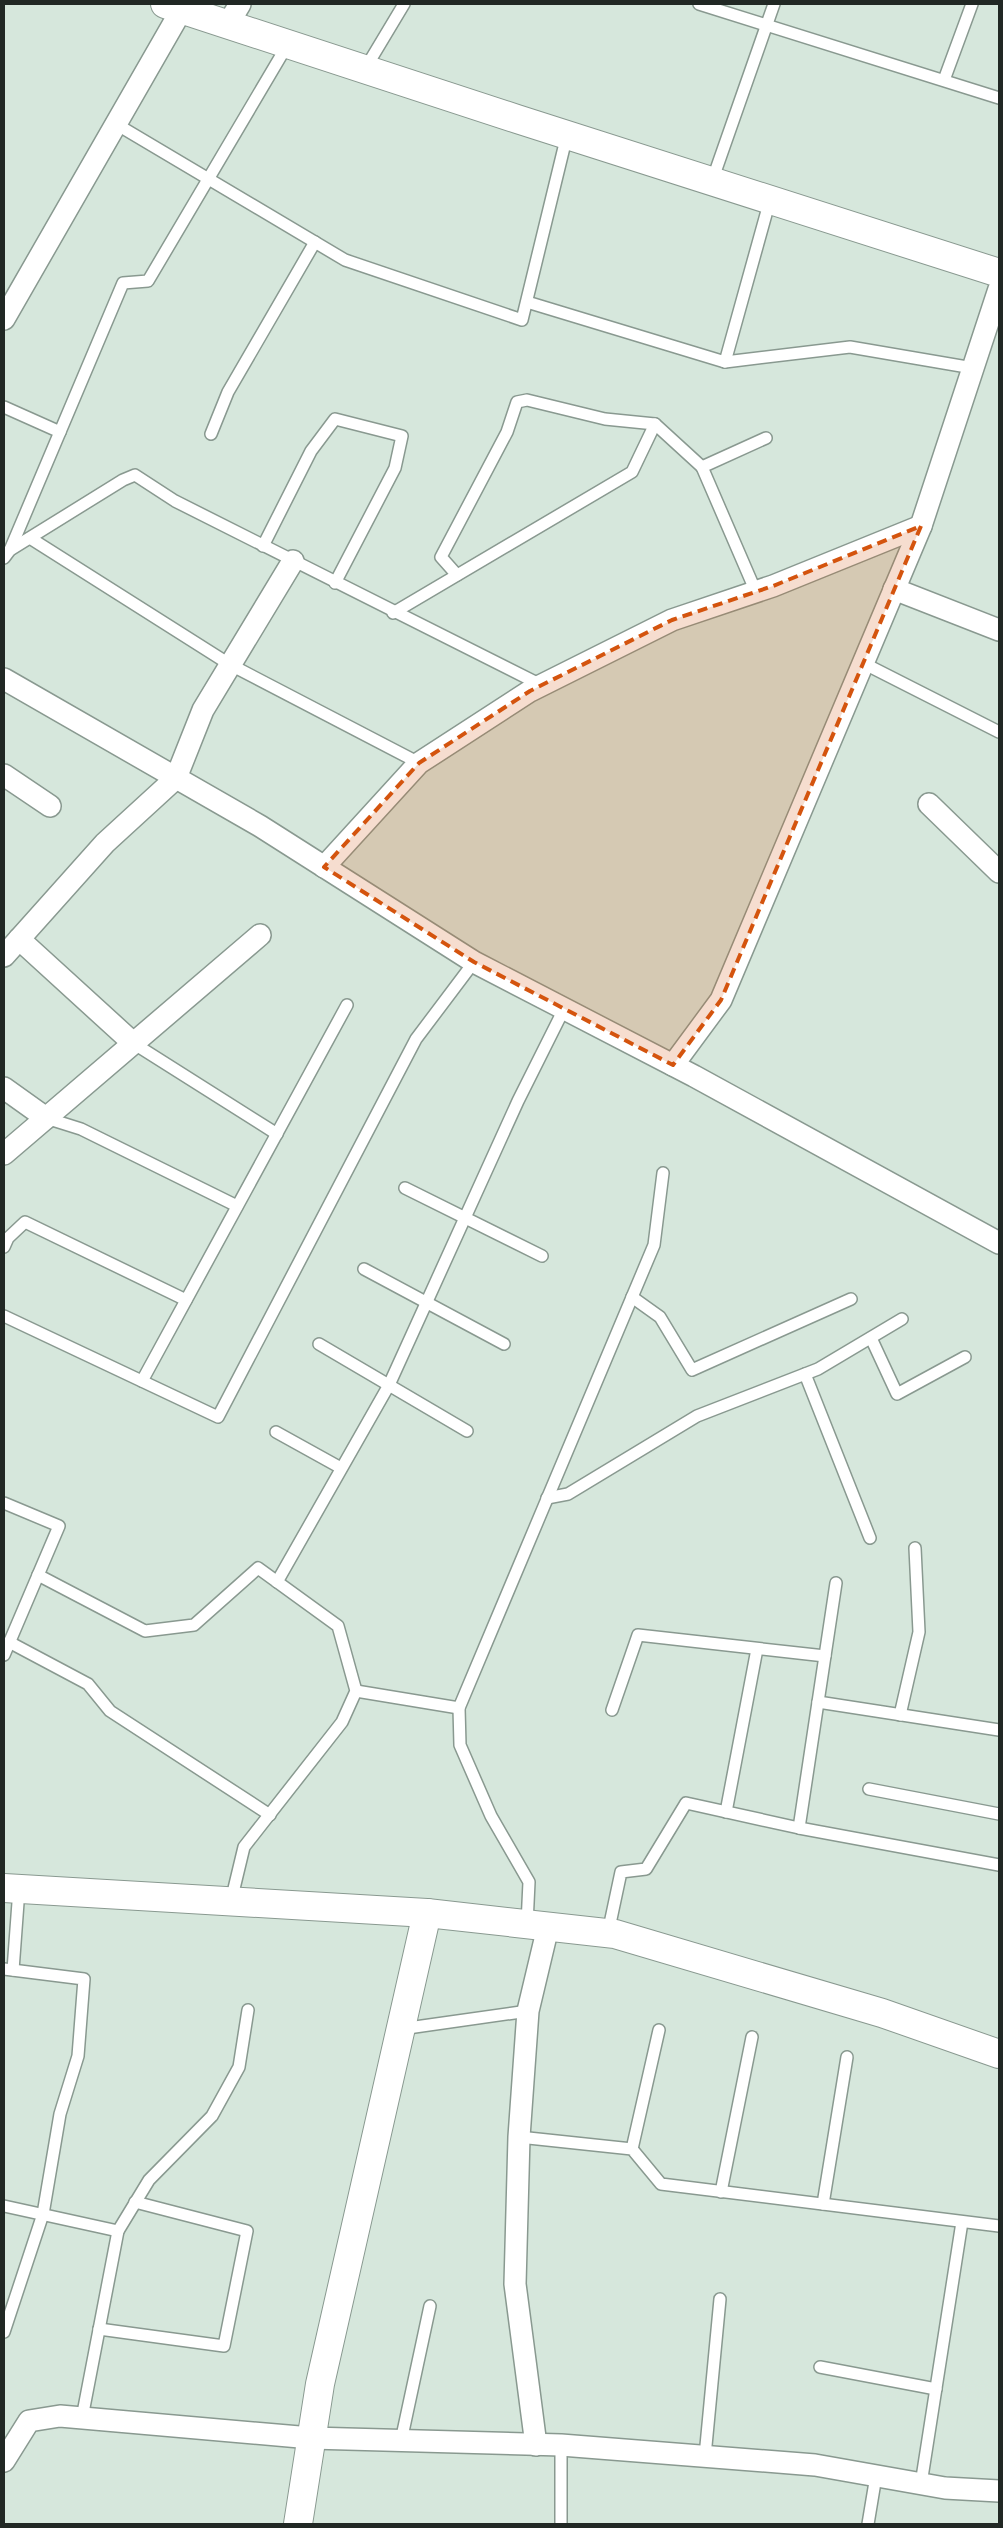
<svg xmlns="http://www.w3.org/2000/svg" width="1003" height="2528" viewBox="0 0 1003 2528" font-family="'DM Sans',sans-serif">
  <rect width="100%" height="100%" fill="#d6e7dc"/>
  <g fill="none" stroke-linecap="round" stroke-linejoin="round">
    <g stroke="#899990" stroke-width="14">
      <g id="lane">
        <path d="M699 4 999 98"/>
        <path d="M365 69 404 4"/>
        <path d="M944 80 972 4"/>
        <path d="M116 124 345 260 522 320 567 135"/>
        <path d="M712 181 774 4"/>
        <path d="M527 302 725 362 850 347 973 368 972 370"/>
        <path d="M725 362 770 200"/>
        <path d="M4 407 60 432"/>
        <path d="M211 434 228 392 315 242"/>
        <path d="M30 538 229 664 419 763"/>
        <path d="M263 546 311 451 335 419 402 436 395 468 335 583"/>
        <path d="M10 550 123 283 148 281 288 44"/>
        <path d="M4 558 10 550 123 480 135 475 175 501 541 685"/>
        <path d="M457 575 441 557 507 432 517 402 527 400 605 419 655 424 702 467"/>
        <path d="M756 592 702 467 766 438"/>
        <path d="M393 613 632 472 655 424"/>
        <path d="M863 663 999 732"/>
        <path d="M133 1043 277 1134"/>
        <path d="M46 1118 81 1129 237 1206"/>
        <path d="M405 1188 542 1256"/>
        <path d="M4 1247 8 1238 25 1222 186 1300"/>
        <path d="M364 1269 504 1344"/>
        <path d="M632 1297 660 1317 692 1370 851 1299"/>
        <path d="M4 1316 218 1417 416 1039 474 962"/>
        <path d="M871 1338 897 1394 965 1357"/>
        <path d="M319 1344 467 1431"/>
        <path d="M805 1374 870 1538"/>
        <path d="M142 1381 347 1005"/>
        <path d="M276 1432 341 1468"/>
        <path d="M547 1498 568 1494 697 1416 818 1369 902 1319"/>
        <path d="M4 1503 59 1526 4 1655"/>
        <path d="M38 1575 145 1631 194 1625 258 1568 338 1626 356 1691 342 1722 244 1847 231 1901"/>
        <path d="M277 1582 389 1385 518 1101 564 1009"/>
        <path d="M9 1642 88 1684 110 1711 270 1815"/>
        <path d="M356 1691 459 1708"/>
        <path d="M818 1702 999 1730"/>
        <path d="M612 1710 638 1635 825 1656"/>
        <path d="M900 1715 919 1632 915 1548"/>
        <path d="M869 1789 999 1814"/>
        <path d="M726 1812 757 1649"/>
        <path d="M799 1828 836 1583"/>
        <path d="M527 1924 529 1882 491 1816 460 1745 459 1708 654 1245 663 1173"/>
        <path d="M608 1933 621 1872 646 1869 686 1803 799 1828 999 1865"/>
        <path d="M4 1969 84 1979 78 2056 60 2114 43 2214 4 2332"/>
        <path d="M13 1970 19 1889"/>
        <path d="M401 2029 528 2011"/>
        <path d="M519 2137 632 2149 661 2184 999 2226"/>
        <path d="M632 2149 659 2030"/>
        <path d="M721 2192 752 2037"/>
        <path d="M823 2204 847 2057"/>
        <path d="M4 2206 118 2231"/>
        <path d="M99 2329 224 2346 247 2231 135 2202"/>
        <path d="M820 2367 936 2389"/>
        <path d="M82 2418 118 2231 149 2180 212 2116 239 2067 248 2010"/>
        <path d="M401 2441 430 2306"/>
        <path d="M561 2445V2524"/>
        <path d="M705 2456 720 2299"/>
        <path d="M921 2484 962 2222"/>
        <path d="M868 2524 876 2476"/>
      </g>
    </g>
    <g stroke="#899990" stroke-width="24">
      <g id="street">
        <path d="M228 24 240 4"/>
        <path d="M4 319 182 9"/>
        <path d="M894 589 999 630"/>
        <path d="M4 679 260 826 474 962 694 1076 999 1243"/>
        <path d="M4 775 50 806"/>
        <path d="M929 804 999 872"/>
        <path d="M324 867 419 763 530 691 672 620 773 586 921 526"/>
        <path d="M19 939 133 1043"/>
        <path d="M4 956 105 843 176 778 203 710 293 561"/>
        <path d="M673 1065 721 1000 921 526 999 289"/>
        <path d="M4 1088 46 1118"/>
        <path d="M4 1154 260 935"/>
        <path d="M536 2445 515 2284 519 2137 528 2011 548 1927"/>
        <path d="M4 2461 29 2421 60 2416 311 2438 561 2445 815 2465 945 2488 999 2491"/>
      </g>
    </g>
    <g stroke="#899990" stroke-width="30">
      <g id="secondary">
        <path d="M165 4 517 119 999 273"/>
        <path d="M4 1888 427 1913 615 1934 882 2013 999 2054"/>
        <path d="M298 2524 320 2384 427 1913"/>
      </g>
    </g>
    <use href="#lane" stroke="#fff" stroke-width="11"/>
    <use href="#street" stroke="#fff" stroke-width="21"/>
    <use href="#secondary" stroke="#fff" stroke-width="28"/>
  </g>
  <path fill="#d4540e" fill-opacity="0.2" stroke="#d4540e" stroke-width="4" stroke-dasharray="10 6" stroke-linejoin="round" d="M921 526 721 1000 673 1065 474 962 324 867 419 763 530 691 672 620 773 586Z"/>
  <rect width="1003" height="2528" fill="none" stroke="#212824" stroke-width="10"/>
</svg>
